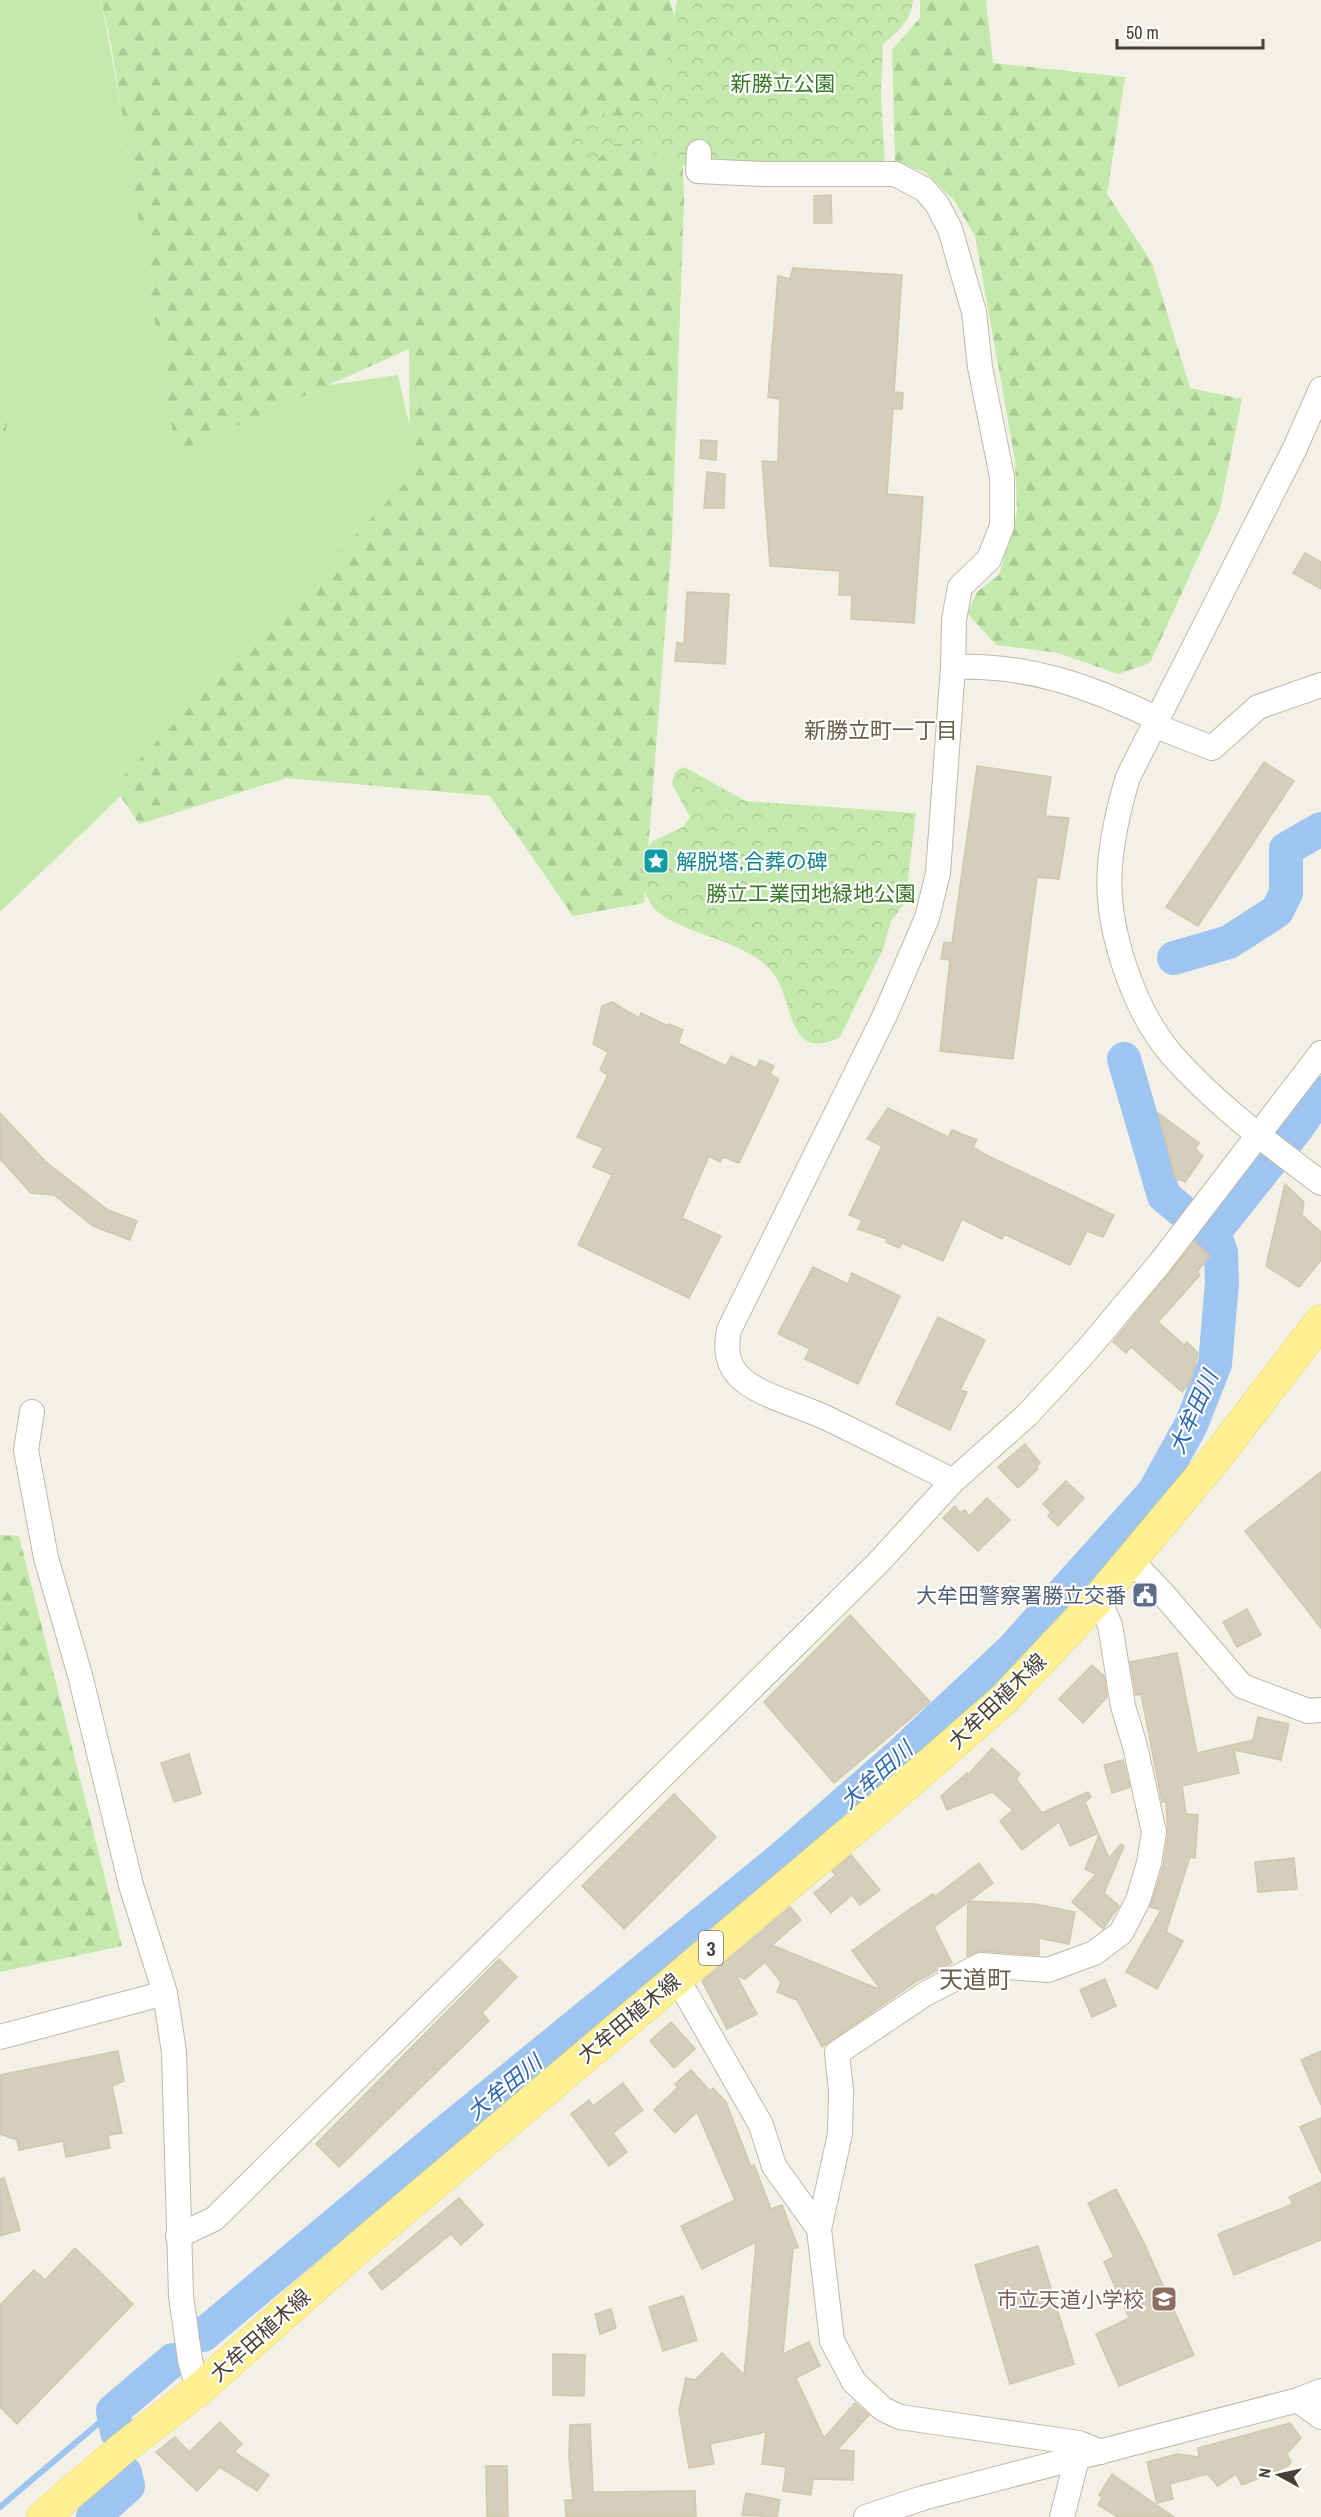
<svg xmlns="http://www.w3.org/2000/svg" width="1321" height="2517" viewBox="0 0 1321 2517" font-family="'Archivo Narrow','Noto Sans JP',sans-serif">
  <defs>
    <pattern id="forest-firs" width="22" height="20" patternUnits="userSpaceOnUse" patternTransform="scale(1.5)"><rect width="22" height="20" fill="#c4e9ac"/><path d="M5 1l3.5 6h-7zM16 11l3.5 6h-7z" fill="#aac995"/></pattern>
    <pattern id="park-crowns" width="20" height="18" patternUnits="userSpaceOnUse" patternTransform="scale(1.5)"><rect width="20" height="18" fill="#c4e9ac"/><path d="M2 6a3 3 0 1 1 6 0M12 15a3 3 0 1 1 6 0" fill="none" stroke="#aac995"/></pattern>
  </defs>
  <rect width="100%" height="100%" fill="#f3f1e5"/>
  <path fill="#c4e9ac" d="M0 0H101L177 407 398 375 427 502 0 912Z"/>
  <g fill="url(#forest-firs)">
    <path d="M101 0H670L678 30 684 201 672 539 644 903 573 916 490 796 286 778 139 824 114 786 410 478 409 349 176 453 111 44Z"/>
    <path d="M920 0H986L993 63 1125 77 1107 194 1152 263 1190 388 1242 399 1220 509 1150 663 1118 674 1058 653 996 645 967 613 977 592 999 575 1017 512 1015 460 975 236 954 200 925 172 895 162 892 50 920 18Z"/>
    <path d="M0 403 8 419 0 460Z"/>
    <path d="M0 1535 19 1536 122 1946 0 1972Z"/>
  </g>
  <g fill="url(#park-crowns)">
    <path d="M677 0H913C911 21 899 31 883 44L881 94 885 167 675 165C646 152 650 142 614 144L596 161 583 162C568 149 567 134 577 117L600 111 610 117 627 116 649 104 667 60Z"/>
    <path d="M684 767 746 801 916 813 905 903 891 921 883 949 840 1037C783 1066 797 994 767 966 737 938 674 932 653 907 643 895 641 873 639 858L653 841 683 827 690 817 672 784 675 772Z"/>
  </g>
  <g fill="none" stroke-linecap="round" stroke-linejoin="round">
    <path stroke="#9ec4f2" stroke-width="6" d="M0 2507 113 2411"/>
    <g stroke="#9ec4f2" stroke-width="34">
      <path d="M1174 958 1229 942 1277 911 1286 893V849L1321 829"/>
      <path d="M1212 1235 1297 1128 1321 1093"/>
      <path d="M203 2335 442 2135 782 1858 902 1753 1011 1651 1154 1492 1191 1425 1215 1364 1222 1283 1221 1252 1216 1239 1164 1196 1124 1059"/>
      <path d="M117 2432 113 2411 173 2360"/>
      <path d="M93 2517 128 2486 125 2473"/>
    </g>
  </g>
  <g fill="#d5ceba" stroke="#d0c7ad" stroke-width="1.5">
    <path d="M831 195 832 223H814V196Z"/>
    <path d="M793 268 902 275 894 392 903 393 902 409H893L887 494 923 497 914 623 851 619 852 595H839L840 571 770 566 762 461 778 462 780 399 768 397 778 276 790 279Z"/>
    <path d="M701 440 717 441 716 460 700 458Z"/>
    <path d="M707 472 725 474 724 508H704Z"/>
    <path d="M1305 553 1321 562V589L1293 573Z"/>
    <path d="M687 592 729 594 725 664 675 661 677 642 684 644Z"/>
    <path d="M1264 762 1294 781 1198 926 1166 907Z"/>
    <path d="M977 766 1051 777 1045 816 1069 818 1059 879 1037 877 1013 1059 940 1051 950 960 941 959 944 942 952 943Z"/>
    <path d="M612 1002 639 1018 641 1013 668 1026 669 1024 683 1030 678 1043 726 1066 731 1056 756 1068 760 1060 774 1066 770 1074 779 1079 739 1163 723 1157 720 1162 709 1156 682 1218 721 1236 689 1298 578 1245 612 1175 593 1167 603 1148 577 1137 608 1075 600 1070 608 1052 593 1044 602 1006Z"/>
    <path d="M888 1108 948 1137 952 1130 977 1140 973 1147 984 1154 1114 1215 1103 1237 1087 1231 1070 1265 1004 1234 1002 1239 962 1219 943 1261 902 1243 899 1248 886 1242 887 1239 858 1229 862 1220 849 1215 882 1146 867 1139Z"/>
    <path d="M0 1113 46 1162 108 1210 137 1221 130 1240 93 1226 54 1195 31 1193 0 1159Z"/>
    <path d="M1158 1113 1199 1143 1195 1149 1203 1156 1185 1182 1175 1178Z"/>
    <path d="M1285 1184 1304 1202 1302 1215 1321 1232V1260L1299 1287 1266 1266Z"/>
    <path d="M1195 1241 1210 1256 1197 1272 1200 1275 1158 1322 1184 1345 1187 1342 1198 1353 1191 1381 1182 1392 1131 1347 1126 1353 1113 1342Z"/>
    <path d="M813 1267 848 1284 852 1273 900 1296 858 1384 805 1359 810 1349 778 1334Z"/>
    <path d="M938 1317 985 1340 960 1390 967 1392 950 1430 896 1404Z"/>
    <path d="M1025 1444 1040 1463 1037 1466 1038 1469 1018 1488 998 1467Z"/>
    <path d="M1321 1472V1628L1245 1531Z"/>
    <path d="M1066 1481 1084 1498 1058 1526 1048 1516 1051 1512 1043 1504Z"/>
    <path d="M987 1498 1010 1520 978 1551 943 1518 955 1506 960 1513 965 1510 969 1516Z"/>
    <path d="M1247 1609 1261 1635 1237 1647 1223 1622Z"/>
    <path d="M850 1615 930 1702 834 1783 764 1702Z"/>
    <path d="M1177 1653 1197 1753 1253 1740 1258 1717 1289 1724 1281 1760 1234 1750 1239 1773 1182 1786 1186 1814 1198 1815 1195 1858 1190 1857 1166 1932 1183 1941 1157 1989 1126 1972 1161 1910 1150 1907 1163 1867 1168 1834 1166 1801 1162 1802 1141 1694 1136 1695 1130 1662Z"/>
    <path d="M1092 1665 1104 1676 1107 1697 1083 1723 1059 1699Z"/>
    <path d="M992 1748 1020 1774 1016 1779 1042 1813 1088 1792 1091 1797 1085 1802 1098 1833 1070 1846 1059 1822 1022 1850 1000 1821 1013 1810 992 1792 947 1810 941 1796 967 1773 968 1775Z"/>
    <path d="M189 1754 201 1794 174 1802 161 1763Z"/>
    <path d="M1123 1760 1130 1787 1112 1793 1104 1765Z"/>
    <path d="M674 1794 716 1837 624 1929 582 1886Z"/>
    <path d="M1099 1835 1109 1858 1121 1844 1124 1846 1104 1893 1119 1906 1103 1929 1072 1902 1096 1874 1085 1869Z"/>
    <path d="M851 1855 880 1890 860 1905 852 1895 831 1913 814 1893 836 1875 832 1871Z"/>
    <path d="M1294 1858 1297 1889 1258 1892 1255 1862Z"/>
    <path d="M979 1863 993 1883 969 1901 1035 1904 1075 1912 1069 1944 1039 1938V1955L982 1951 967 1956 968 1902 934 1927 952 1963 917 1981 822 2047 797 2000 777 1992 781 1982 765 1962 745 1979 736 1975 757 2014 727 2029 702 1981 790 1907 801 1920 772 1945 881 1990 852 1951 901 1915 933 1894 934 1897Z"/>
    <path d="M499 1959 517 1977 482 2013 489 2021 339 2167 316 2144Z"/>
    <path d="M1105 1979 1116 2006 1092 2017 1080 1990Z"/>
    <path d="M671 2022 695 2049 674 2068 650 2041Z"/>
    <path d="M118 2051 124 2081 112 2086 122 2133 108 2135 110 2148 66 2157 63 2141 19 2150 17 2140 0 2134V2075Z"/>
    <path d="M1321 2051V2105L1301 2060Z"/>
    <path d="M691 2070 710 2091 713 2088 726 2102 751 2167 754 2165 771 2209 782 2205 798 2247 793 2249 783 2354 809 2342 820 2366 796 2378 824 2438 855 2403 869 2415 837 2450 854 2451 853 2480 813 2479 811 2495 783 2491 786 2467 762 2464 766 2432 710 2444 714 2464 689 2468 679 2410 686 2378 695 2380 722 2353 744 2375 749 2326 754 2321 749 2323 756 2242 702 2269 681 2226 735 2200 697 2112 675 2133 654 2110 678 2087 675 2084Z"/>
    <path d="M623 2083 643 2110 613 2133 627 2152 609 2166 571 2114 589 2100 593 2106Z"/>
    <path d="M1321 2118V2173L1300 2127Z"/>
    <path d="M4 2178 20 2230 0 2236V2179Z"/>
    <path d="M1321 2182V2240L1234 2275 1218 2234 1293 2204 1289 2197Z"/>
    <path d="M1116 2189 1144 2243 1194 2355 1119 2386 1096 2334 1129 2318 1104 2262 1114 2257 1088 2203Z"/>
    <path d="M459 2198 483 2225 461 2245 451 2234 382 2290 369 2273Z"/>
    <path d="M1038 2246 1074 2364 1010 2384 975 2265Z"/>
    <path d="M75 2248 133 2304 17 2424 0 2407V2305L34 2270 45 2280Z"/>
    <path d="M683 2296 697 2340 663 2351 649 2307Z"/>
    <path d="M611 2309 616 2328 600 2334 595 2314Z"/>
    <path d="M553 2354 585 2355 584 2396 553 2395Z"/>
    <path d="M220 2422 242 2444 234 2452 269 2475 257 2491 220 2467 197 2491 156 2452 175 2437 189 2452Z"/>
    <path d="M1290 2423 1301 2438 1287 2454 1291 2462 1288 2466 1242 2485 1236 2474 1218 2486 1207 2474 1170 2484 1173 2499 1157 2503 1147 2462 1177 2454 1199 2457 1198 2448Z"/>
    <path d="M590 2424 593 2492 695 2491 696 2517H566L565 2500H573L569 2457 570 2425Z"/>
    <path d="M486 2466H507L508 2517H487Z"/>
    <path d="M1112 2474 1174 2517H1118L1098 2505 1102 2498 1099 2495Z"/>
    <path d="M746 2493 780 2500 777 2517 742 2515Z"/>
  </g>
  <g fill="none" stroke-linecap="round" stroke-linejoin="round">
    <g stroke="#bebaa7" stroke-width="26">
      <g id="minor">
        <path d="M699 152 698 171 762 174H895L924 189 937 204 950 229 974 312 980 367 1002 477V526L989 559 960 587 954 620 953 667"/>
        <path d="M1321 389 1295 448 1128 777C1119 807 1112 836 1110 867 1105 926 1133 1010 1172 1055 1215 1104 1269 1144 1321 1183"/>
        <path d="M1153 725 1212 748 1258 707 1321 685"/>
        <path d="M32 1412 26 1450 46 1558 80 1675 131 1885 165 1993 174 2052 181 2296 190 2360 198 2390"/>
        <path d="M953 1481C909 1459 865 1436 820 1415 797 1405 752 1393 737 1374 726 1361 726 1346 729 1330L885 1015 927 918 938 873 953 667C1029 664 1088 686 1156 718"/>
        <path d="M1131 1560 1164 1595 1242 1686 1308 1711 1321 1710"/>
        <path d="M1098 1599 1110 1625 1123 1706 1135 1746 1154 1832 1149 1863 1138 1900 1121 1933 1094 1953 1048 1970 981 1965 925 1994 837 2053 841 2090 840 2134 819 2229 832 2341 854 2382 883 2409 900 2417 1079 2443 1101 2452"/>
        <path d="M677 1978 761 2125 774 2166 819 2229"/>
        <path d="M0 2037 165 1993"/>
        <path d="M178 2236 214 2219 877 1564 953 1481 1027 1415 1087 1350 1160 1263 1321 1053"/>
        <path d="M1298 2400 1321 2417"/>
        <path d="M866 2517 923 2498 1298 2400 1321 2391"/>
        <path d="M1062 2517 1077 2458"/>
      </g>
    </g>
    <g stroke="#e7d25f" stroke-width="33">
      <path id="major" d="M43 2517 122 2449 198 2390 357 2249 898 1792 1004 1699 1098 1599 1215 1459 1321 1321"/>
    </g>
    <use href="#minor" stroke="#fff" stroke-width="24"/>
    <use href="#major" stroke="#fff091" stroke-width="32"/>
  </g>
  <defs>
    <g id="sight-square" transform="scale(1.35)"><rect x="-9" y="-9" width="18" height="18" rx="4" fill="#0f9aa8" stroke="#fff"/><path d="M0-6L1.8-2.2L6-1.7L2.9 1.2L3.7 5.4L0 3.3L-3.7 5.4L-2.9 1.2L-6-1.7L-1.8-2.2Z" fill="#fff"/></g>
    <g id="civic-square" transform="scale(1.35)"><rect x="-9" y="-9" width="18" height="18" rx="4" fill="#5c6f8a" stroke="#fff"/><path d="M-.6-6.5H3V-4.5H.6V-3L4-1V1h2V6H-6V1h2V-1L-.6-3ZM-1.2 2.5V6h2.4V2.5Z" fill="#fff"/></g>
    <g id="school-square" transform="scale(1.35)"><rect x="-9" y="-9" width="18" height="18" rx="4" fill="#8d6e63" stroke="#fff"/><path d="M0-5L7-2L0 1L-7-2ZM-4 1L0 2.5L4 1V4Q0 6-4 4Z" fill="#fff"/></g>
  </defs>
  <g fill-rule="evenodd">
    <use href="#sight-square" x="656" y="861"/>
    <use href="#civic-square" x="1145" y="1595"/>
    <use href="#school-square" x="1164" y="2299"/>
  </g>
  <g text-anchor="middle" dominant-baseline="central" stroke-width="4.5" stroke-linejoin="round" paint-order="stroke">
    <rect fill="#fff" stroke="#7d7a71" stroke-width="1.5" x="699" y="1931" width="24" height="34" rx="4.5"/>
    <g font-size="20" font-weight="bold" fill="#454134">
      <text x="711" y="1948">3</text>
    </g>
    <g font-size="21" fill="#397826" stroke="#fff">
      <text x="783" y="83">新勝立公園</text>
      <text x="811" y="893">勝立工業団地緑地公園</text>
    </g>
    <g font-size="21" fill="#0d838f" stroke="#fff" text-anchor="start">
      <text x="676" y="861">解脱塔,合葬の碑</text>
    </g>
    <g font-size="21" fill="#4e5e75" stroke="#fff" text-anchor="end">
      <text x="1126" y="1595">大牟田警察署勝立交番</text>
    </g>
    <g font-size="21" fill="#454134" stroke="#fff">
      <text transform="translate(997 1701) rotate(-44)">大牟田植木線</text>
      <text transform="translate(629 2018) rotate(-40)">大牟田植木線</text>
      <text transform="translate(260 2335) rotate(-42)">大牟田植木線</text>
    </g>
    <g font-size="21" fill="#785e54" stroke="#fff" text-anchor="end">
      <text x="1144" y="2299">市立天道小学校</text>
    </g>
    <g font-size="22" fill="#68614b" stroke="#fff">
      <text x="881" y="730">新勝立町一丁目</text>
    </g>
    <g font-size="22" font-style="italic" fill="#2a66b4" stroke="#fff">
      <text transform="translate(1193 1412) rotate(-66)">大牟田川</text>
      <text transform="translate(876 1775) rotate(-42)">大牟田川</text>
      <text transform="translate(504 2087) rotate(-39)">大牟田川</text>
    </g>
    <g font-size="24" fill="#68614b" stroke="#fff">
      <text x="975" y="1979">天道町</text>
    </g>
  </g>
  <g transform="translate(1279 2475) rotate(278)" stroke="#ffffff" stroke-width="4.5" paint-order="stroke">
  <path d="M0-4.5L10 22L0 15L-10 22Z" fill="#454134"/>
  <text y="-9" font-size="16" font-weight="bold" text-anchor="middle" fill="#454134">N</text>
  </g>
  <path d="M1117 39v9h146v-9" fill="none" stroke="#454134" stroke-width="3"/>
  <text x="1126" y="39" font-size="18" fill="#454134" stroke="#ffffff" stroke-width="4.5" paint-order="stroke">50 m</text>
</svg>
